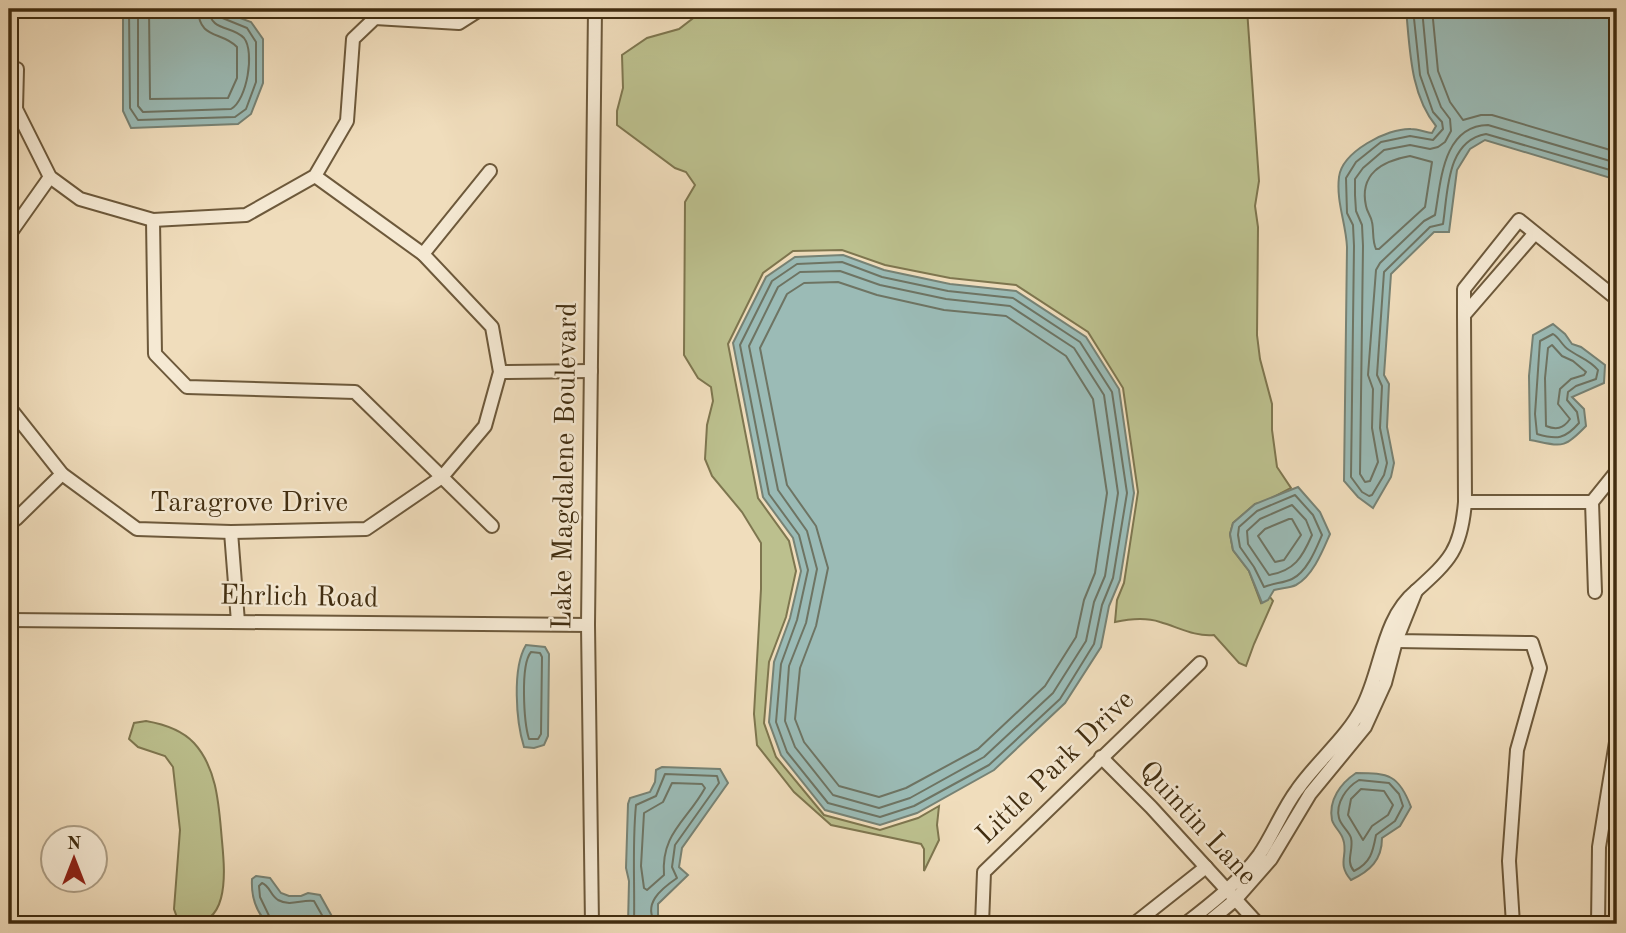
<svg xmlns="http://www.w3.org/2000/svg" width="1626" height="933" viewBox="0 0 1626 933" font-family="'Old Standard TT',serif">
  <rect width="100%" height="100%" fill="#f0ddbc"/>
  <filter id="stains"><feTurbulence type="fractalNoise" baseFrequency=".00286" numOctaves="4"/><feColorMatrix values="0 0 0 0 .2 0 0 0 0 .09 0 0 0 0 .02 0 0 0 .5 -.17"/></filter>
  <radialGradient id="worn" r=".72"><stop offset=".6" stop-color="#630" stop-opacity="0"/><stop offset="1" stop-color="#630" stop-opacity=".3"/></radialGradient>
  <g fill="#bcc08e" stroke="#7e764f" stroke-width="2">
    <path d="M705 9H1247L1259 181 1255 206 1258 227 1257 335 1260 359 1272 404V430L1277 467 1291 488 1264 502 1255 504 1233 523 1230 534 1233 550 1249 571 1261 603 1270 597 1273 601 1254 644 1246 666 1239 663 1214 635C1195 637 1178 627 1160 622 1145 617 1129 619 1115 622L1117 600 1124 583 1138 492 1123 388 1088 332 1016 285 950 278 885 265 842 250 793 251 763 273 728 344 758 498 789 541 796 571 786 617 769 662 764 723 776 757 824 815 880 830 918 818 939 806 937 825 939 840 924 871V849L921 844 831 825 794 792 757 745 754 714 761 589V543L742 512 712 476 705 459 707 425 713 401 711 387 698 378 684 355 685 202 695 185 686 172 675 168 617 125V111L623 88 622 55 647 38 679 29Z"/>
    <path d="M146 721C163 724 182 730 194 743 218 769 219 809 222 841 225 873 231 933 179 923L174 909 180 830 173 767 165 756 138 747 129 739 134 723Z"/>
  </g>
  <g fill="#9bbbb6" stroke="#778274" stroke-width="2">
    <path d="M123 9H216L251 22 263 39V83L251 114 238 124 131 128 123 111Z"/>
    <path d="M1406 9H1617V180L1485 140 1470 149 1457 170 1449 232H1434L1391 274 1384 375 1389 384 1387 427 1394 463 1391 477 1373 508 1358 497 1344 481 1347 247C1346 223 1336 202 1339 177 1342 152 1387 128 1411 129 1418 129 1425 132 1432 133L1436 126C1410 94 1410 49 1406 9Z"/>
    <path d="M843 255 884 270 950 284 1016 291 1086 337 1119 389 1134 493 1120 580 1109 606 1101 647 1065 703 994 770 917 813 880 825 825 810 781 755 769 722 774 662 790 618 801 571 793 538 763 497 733 343 766 277 795 257Z"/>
    <path d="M1553 324 1565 334 1572 344 1581 347 1605 365 1604 383 1572 397 1584 409 1586 426C1563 450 1562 446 1530 440L1529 376 1533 335Z"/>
    <path d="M1298 487 1320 512 1330 534C1323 550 1313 576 1296 585 1290 588 1281 588 1274 590L1268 600 1262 603 1249 571 1233 550 1230 534 1233 523 1255 504Z"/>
    <path d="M526 645 545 647 549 654 548 736 544 745 534 748 524 747C516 721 512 668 526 645Z"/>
    <path d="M662 767 720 769 728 783 682 848 679 867 688 875 658 904V915L664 920 663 924H628L629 881 626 868 628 804 630 798 650 792 655 782 656 770Z"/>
    <path d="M1356 773C1389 773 1399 775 1411 807L1400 826 1382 838C1382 860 1370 871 1351 880 1336 863 1349 855 1343 839 1341 832 1334 827 1332 820 1328 800 1341 783 1356 773Z"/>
    <path d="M256 876 270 878 281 893 289 896H301L308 893 320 895 334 920V924H268C256 912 251 897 252 879Z"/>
  </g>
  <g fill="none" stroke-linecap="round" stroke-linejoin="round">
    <g stroke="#6e7463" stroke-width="2">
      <path d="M129 9 130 108 138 120 235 117 246 109 256 82V42L247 28 220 17 217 9"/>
      <path d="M138 9V106L143 112 231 109C247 100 255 52 244 38 232 25 210 32 209 9"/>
      <path d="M149 9 150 99 228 98 237 78V47C222 31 199 40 198 9"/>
      <path d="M1413 9 1420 75 1433 112 1442 122 1443 129 1433 140 1410 136 1381 142 1356 162 1346 178 1347 213 1353 225 1354 246 1351 477 1362 492 1369 496 1372 495 1384 475 1387 463 1380 428 1382 386 1377 375 1384 272 1430 227 1443 224C1448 192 1446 141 1486 134L1617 172"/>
      <path d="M1422 9 1428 73 1441 107 1450 119 1451 131 1445 142 1438 147 1430 149 1410 145 1384 150 1363 168 1355 179V195L1356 211 1362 225 1363 246 1360 474 1365 482 1370 481 1378 462 1372 428 1373 389 1368 375 1376 270 1380 263 1424 221 1435 215C1441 183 1442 126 1488 125L1617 163"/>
      <path d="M1432 9 1438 71 1450 102 1463 120 1481 115H1492L1617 152"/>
      <path d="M1410 156 1432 162 1425 207 1379 249H1376C1372 241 1374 231 1372 222 1371 216 1367 212 1366 206 1359 174 1382 161 1410 156Z"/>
      <path d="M842 262 882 277 948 291 1013 298 1080 342 1112 392 1127 493 1113 578 1102 605 1094 644 1060 699 989 765 914 806 880 817 828 803 787 752 776 722 781 664 797 620 808 570 799 535 769 494 740 345 772 281 797 264Z"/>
      <path d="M840 271 880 285 946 299 1010 306 1074 348 1104 395 1118 493 1105 576 1094 602 1086 641 1053 693 984 757 910 798 879 808 833 795 795 747 785 721 789 666 806 623 817 569 807 531 778 490 749 346 778 287 800 272Z"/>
      <path d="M838 282 877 295 944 310 1006 316 1066 356 1093 399 1107 493 1095 573 1084 600 1076 637 1045 686 978 749 906 788 879 797 839 786 804 742 795 719 800 668 816 626 828 568 816 526 787 485 760 348 787 294 804 283Z"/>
      <path d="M1553 334C1560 338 1562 346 1569 350 1579 357 1590 360 1598 370L1596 379 1576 386 1568 392 1567 400 1577 412 1579 423C1565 439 1557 440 1537 434L1535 414 1540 341Z"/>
      <path d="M1552 345 1562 356 1573 361 1586 372 1584 375 1571 379 1560 389 1558 404 1570 419C1563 429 1556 430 1546 426L1545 378 1548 348Z"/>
      <path d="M1295 495 1313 515 1322 535C1316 549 1307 572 1292 579 1284 583 1273 583 1264 587L1254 567 1240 547 1238 535 1239 527 1257 511Z"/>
      <path d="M1292 505 1306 520 1312 535C1302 558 1294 571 1269 575L1248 544 1247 531 1260 519Z"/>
      <path d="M1289 519H1292L1301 535 1284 560 1275 562 1258 536 1265 529Z"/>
      <path d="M531 652 540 653 542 657 541 734 538 739H529C524 723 520 665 531 652Z"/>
      <path d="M1359 780 1389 783 1399 794 1403 806 1395 821 1376 835C1373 851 1371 863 1354 871 1345 861 1354 850 1351 838 1349 831 1341 826 1339 818 1335 803 1347 787 1359 780Z"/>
      <path d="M672 783 702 784 705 788C687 821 661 833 664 875L647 890 644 888 641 866 644 813 663 802Z"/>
      <path d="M1361 789 1384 791 1393 805 1388 815 1372 826 1363 840 1348 815 1351 799Z"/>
      <path d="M273 924 260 897 259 886 262 883C270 886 270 895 278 900 291 907 302 899 314 901L327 924"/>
      <path d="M634 924C635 885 632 845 636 805L656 796 665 774 717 776 719 783 675 845 672 867 677 878C661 889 642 904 656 924"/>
    </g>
    <g stroke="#6d593b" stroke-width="16">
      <g id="minor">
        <path d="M17 69 16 109 50 177 80 199 153 220 246 215 315 176 347 121 353 39 375 18 459 23 481 9"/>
        <path d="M153 220 155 354 187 387 355 392 492 526"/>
        <path d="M1535 233 1464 315V289L1519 220 1617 299"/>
        <path d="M9 235 50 177"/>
        <path d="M423 254 490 171"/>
        <path d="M500 372 591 371"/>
        <path d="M9 407 62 474 137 529 231 532 366 529 442 477 485 426 500 372 492 327 423 254 315 176"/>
        <path d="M1465 502H1592"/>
        <path d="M16 519 62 474"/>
        <path d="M231 532 238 622"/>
        <path d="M1416 591C1450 560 1461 550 1465 502L1464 315"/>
        <path d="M1595 592 1592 502 1617 471"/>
        <path d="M9 620 588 625"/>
        <path d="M1389 638 1396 641 1532 643 1540 668 1517 750 1509 861 1513 924"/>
        <path d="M1101 757 1151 807 1258 924"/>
        <path d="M592 924 588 625 595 9"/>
        <path d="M982 924 984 872 1200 663"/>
        <path d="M1134 924 1206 867"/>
        <path d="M1185 924C1211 904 1239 882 1259 855 1273 835 1282 810 1297 790 1317 761 1347 738 1363 706 1382 669 1382 619 1416 591L1396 641 1385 683 1365 727 1310 794 1271 859 1235 900 1206 924"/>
        <path d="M1598 924 1599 847 1617 736"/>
      </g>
    </g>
    <use href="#minor" stroke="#f5e9d3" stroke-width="12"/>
  </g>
  <g text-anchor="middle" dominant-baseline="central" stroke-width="5" stroke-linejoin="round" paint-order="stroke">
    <g font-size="28" fill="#412d10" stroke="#f5e9d3">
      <text transform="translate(566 466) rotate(-89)">Lake Magdalene Boulevard</text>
      <text x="249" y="504">Taragrove Drive</text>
      <text transform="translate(299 598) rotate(1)">Ehrlich Road</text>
      <text transform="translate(1056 768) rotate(-44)">Little Park Drive</text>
      <text transform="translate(1197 824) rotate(47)">Quintin Lane</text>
    </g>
  </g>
  <rect width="1626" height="933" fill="none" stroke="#f0ddbc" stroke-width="35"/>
  <rect x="10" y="10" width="1605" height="912" fill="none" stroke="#412d10" stroke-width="3.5"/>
  <rect x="18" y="18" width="1591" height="898" fill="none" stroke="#412d10" stroke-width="2"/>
  <g transform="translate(74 859)"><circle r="33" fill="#f5e9d3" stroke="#ad9e85" stroke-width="2"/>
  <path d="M0-5L12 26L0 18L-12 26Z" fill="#8f2418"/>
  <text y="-10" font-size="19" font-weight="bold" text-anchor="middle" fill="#412d10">N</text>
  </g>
  <rect width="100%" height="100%" filter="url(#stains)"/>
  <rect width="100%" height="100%" fill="url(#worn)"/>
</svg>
